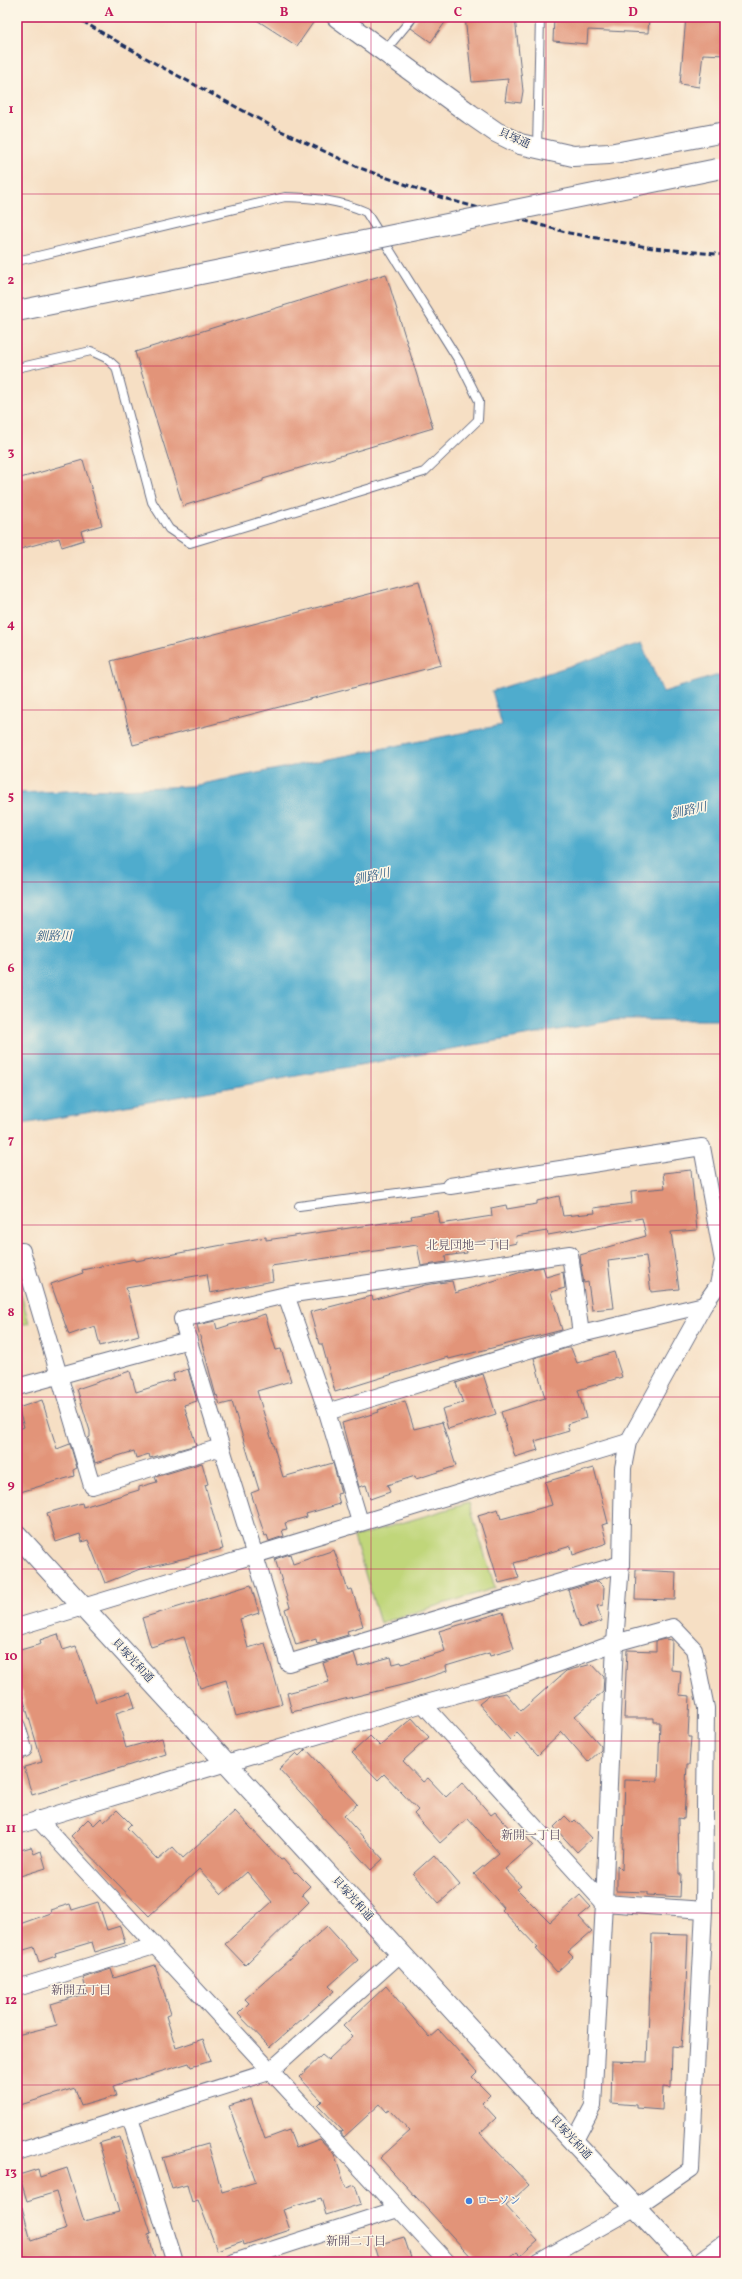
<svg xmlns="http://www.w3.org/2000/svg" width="742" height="2279" viewBox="0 0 742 2279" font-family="Vollkorn,'Noto Serif JP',serif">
  <rect width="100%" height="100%" fill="#fcf5e5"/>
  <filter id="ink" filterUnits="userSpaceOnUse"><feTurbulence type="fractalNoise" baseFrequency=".025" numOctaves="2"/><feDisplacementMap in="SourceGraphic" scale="8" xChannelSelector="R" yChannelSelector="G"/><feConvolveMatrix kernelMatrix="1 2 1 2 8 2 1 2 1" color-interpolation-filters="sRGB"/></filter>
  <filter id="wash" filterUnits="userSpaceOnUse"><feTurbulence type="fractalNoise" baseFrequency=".012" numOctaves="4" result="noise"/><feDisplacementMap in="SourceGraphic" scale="16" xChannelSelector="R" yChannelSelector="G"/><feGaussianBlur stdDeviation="0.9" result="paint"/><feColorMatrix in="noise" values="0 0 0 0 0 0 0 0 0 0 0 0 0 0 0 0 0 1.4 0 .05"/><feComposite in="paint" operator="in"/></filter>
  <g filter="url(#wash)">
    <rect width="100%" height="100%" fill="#f6dfc4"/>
    <g fill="#c0d67a" stroke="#6e826c">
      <path d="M17 1280 29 1323 17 1326Z"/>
      <path d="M469 1503 495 1588 380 1623 354 1537Z"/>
    </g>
    <path fill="#4faccd" stroke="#356e96" d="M641 643 663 692 725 673V1020H616L17 1125V793L191 786 502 725 492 691Z"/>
    <g id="blocks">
      <g fill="#e29479">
        <path d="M252 17H317L297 46Z"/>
        <path d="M418 17H449L431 42 411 28Z"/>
        <path d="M465 17 515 18 523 91 521 103 505 101 508 79 472 82Z"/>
        <path d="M554 17H649L648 33 588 30 587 44 553 41Z"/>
        <path d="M686 17 725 18V55L703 54 699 87 680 84Z"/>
        <path d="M386 274 433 428 263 479V481L183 506 135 352Z"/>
        <path d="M83 460 102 525 81 531 84 540 62 547 59 538 17 550V479Z"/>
        <path d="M419 581 441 665 133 745 111 661Z"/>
        <path d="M691 1170 697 1230 671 1232 679 1289 651 1292 646 1256 608 1261 614 1308 592 1310 588 1282 584 1283 581 1267 583 1265H581L580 1255 646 1236 642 1218 548 1235 547 1231 516 1236 517 1243 497 1247 496 1239 466 1244 467 1253 445 1256 446 1262 421 1266 417 1245 271 1266 273 1281 210 1293 207 1274 126 1288 139 1335 100 1346 95 1326 69 1335 51 1284 83 1273 82 1270 135 1259 136 1261 266 1237V1240L412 1219 411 1216 438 1211 440 1224 492 1216 491 1208 506 1205 507 1209 537 1204V1201L559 1196 563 1216 595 1213 594 1208 632 1203 631 1191 665 1188 663 1173Z"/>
        <path d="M543 1267 546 1277 563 1272 565 1288 551 1292 562 1330 449 1359 448 1357 335 1392 322 1344H319L310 1312 372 1296 373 1300 425 1285 452 1281 455 1293 531 1269Z"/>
        <path d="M265 1314 276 1350 281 1349 291 1381 257 1391 283 1477 333 1463 341 1493 337 1494 340 1504 306 1514 307 1517 285 1523 287 1529 282 1530 284 1536 269 1541 267 1535 265 1536 251 1493 259 1490 232 1402 220 1405 217 1395 216 1396 197 1325 215 1321 217 1329Z"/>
        <path d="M567 1348H571L577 1363 614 1352 622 1377 578 1390 586 1418 567 1424 569 1431 535 1441 538 1450 515 1457 501 1412 545 1398 534 1358Z"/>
        <path d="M188 1369 197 1401 184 1405 196 1445 150 1458 149 1454 136 1458 134 1451 95 1463 88 1438 90 1437V1431L77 1389 130 1371 136 1392 174 1380 173 1374Z"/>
        <path d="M483 1374 496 1414 448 1429 442 1409 463 1403 456 1383Z"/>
        <path d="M42 1400 57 1449 70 1444 77 1468 73 1470 74 1476 17 1493V1430L24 1427 18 1408Z"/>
        <path d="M405 1401 414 1429 442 1422 456 1466 416 1479 415 1476 387 1485 390 1492 370 1499 366 1485 359 1487 342 1423 379 1412 378 1410Z"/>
        <path d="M202 1463 208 1484 205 1485 223 1549 140 1569 105 1583 88 1540 82 1542 80 1534 56 1542 47 1513 82 1503 83 1507 139 1490V1487L157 1482 155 1477Z"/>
        <path d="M594 1468 608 1523 602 1525 607 1543 573 1555 571 1546 514 1563 519 1578 499 1583 478 1515 498 1509 501 1519 552 1505 545 1482Z"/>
        <path d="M334 1550 348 1590 352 1589 363 1626 347 1631 348 1635 317 1644 316 1639 296 1645 285 1609 290 1607 275 1559 290 1554 293 1564Z"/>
        <path d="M636 1570 676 1572 675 1600 635 1599Z"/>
        <path d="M598 1581 604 1587 603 1605 597 1606 602 1621 580 1628 568 1590Z"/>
        <path d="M251 1585 259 1613 240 1619 248 1648 265 1643 282 1704 236 1716 226 1680 200 1688 184 1637 151 1647 142 1618Z"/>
        <path d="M503 1612 514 1649 490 1656 489 1653 446 1666 447 1671 410 1683 292 1712 287 1693 329 1682 323 1663 354 1653 358 1666 391 1657 393 1664 401 1662 402 1664 445 1651 439 1631Z"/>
        <path d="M58 1634 63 1650 76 1646 96 1702 130 1692 135 1707 116 1713 126 1748 162 1738 166 1754 32 1795 24 1767 42 1762 17 1677V1651L41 1644 40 1640Z"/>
        <path d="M665 1639 672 1640 671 1670 681 1671 679 1695 690 1696 688 1737H691L689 1765H687L684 1819 678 1818 679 1874H681L680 1897 647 1895V1892L617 1891V1865L622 1870 625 1780 658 1781 660 1722H654V1718H624L627 1650 656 1651V1641Z"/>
        <path d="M592 1664 604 1677 603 1692 575 1716 601 1746V1750L588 1762 562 1732 538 1755 517 1733 510 1740 479 1704 489 1696 506 1693 521 1711 566 1671Z"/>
        <path d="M412 1718 429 1737 403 1761 423 1782 428 1778 446 1797 462 1782 491 1815 495 1812 517 1837 522 1832 533 1845 505 1869 521 1886 517 1889 550 1922 580 1895 591 1907 579 1917 592 1931 568 1952 573 1957 557 1972 536 1949 538 1948 502 1910 504 1908 474 1874 499 1853 468 1818 440 1843 414 1814 418 1810 384 1774 378 1780 352 1753 370 1736 380 1746Z"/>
        <path d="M306 1749 357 1804 344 1816 383 1859 371 1870 279 1769 296 1753 299 1756Z"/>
        <path d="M117 1810 131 1824 127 1828 158 1860 173 1847 183 1858 235 1811 281 1860 283 1859 295 1873 296 1872 310 1886 302 1894 309 1902 245 1965 225 1944 272 1902 247 1872 222 1894 199 1869 149 1916 71 1836 88 1819 94 1825 101 1818 104 1822Z"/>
        <path d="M565 1816 572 1823 575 1820 592 1838 577 1852 554 1827Z"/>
        <path d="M31 1847 34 1854 41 1851 46 1868 17 1877V1851Z"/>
        <path d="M434 1855 460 1885 439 1903 413 1874Z"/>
        <path d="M98 1902 107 1930 120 1926 125 1943 95 1952 92 1942 55 1953 56 1956 39 1962 34 1947 17 1952V1925L51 1913 50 1910 70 1904 72 1910Z"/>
        <path d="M327 1926 358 1960 329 1986 334 1991 270 2047 238 2014 249 2003 245 1999Z"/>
        <path d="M652 1934 688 1935 686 1986 681 2047 672 2046 671 2088 663 2087 662 2110 636 2108V2105L611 2103 612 2061 647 2062Z"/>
        <path d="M155 1965 171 2014 166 2016 176 2048 203 2039 211 2061 191 2067 189 2063 113 2086 116 2096 81 2106 75 2088 17 2106V2035L57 2025 51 2004 87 1993 83 1978 111 1969 114 1978Z"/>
        <path d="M386 1986 430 2038 439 2030 451 2043 477 2072 472 2077 490 2095 482 2103 496 2118 480 2133 529 2185 506 2206 538 2241 521 2256 517 2252 506 2262H476L380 2158 410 2131 389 2109 386 2111 380 2104 344 2137 340 2132 343 2131 318 2105 322 2101 299 2077 322 2055 328 2060 353 2036 343 2026Z"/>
        <path d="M251 2099 265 2139 289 2130 296 2148 320 2139 334 2154 346 2188 355 2185 361 2204 326 2215 321 2198 283 2210 290 2230 244 2245 243 2241 217 2250 198 2200 192 2202 187 2185 172 2189 162 2157 208 2144 222 2192 256 2182 229 2106Z"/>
        <path d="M120 2137 151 2233 148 2234 156 2262H17V2208L22 2207 31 2241 67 2229 56 2192 27 2201 19 2175 38 2169 40 2177 67 2168 84 2221 119 2212 99 2143Z"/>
        <path d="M404 2237 411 2258 398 2262H379L374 2246Z"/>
      </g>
    </g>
  </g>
  <g filter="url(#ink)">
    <use href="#blocks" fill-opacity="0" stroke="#686d82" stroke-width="1"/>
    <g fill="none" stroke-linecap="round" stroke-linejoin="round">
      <g stroke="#686d82" stroke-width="10">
        <g id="service">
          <path d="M384 52 413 17"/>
          <path d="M537 148 540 17"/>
          <path d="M17 261 285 197C314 198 339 200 366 212L459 361 479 401 478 420 424 472 190 543 169 529 152 502 116 367 106 358 91 351 17 368"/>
          <path d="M299 1206 450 1186"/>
        </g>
      </g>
      <g stroke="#686d82" stroke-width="18">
        <g id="minor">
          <path d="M450 1186 702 1147 723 1261 718 1285 704 1305 628 1442 623 1468 621 1564 615 1643 604 1903 593 2106 574 2142"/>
          <path d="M17 1251H22L92 1486 221 1447"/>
          <path d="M286 1295 327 1412 360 1522"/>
          <path d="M581 1334 570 1254 286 1295 182 1319 288 1663 621 1564"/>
          <path d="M17 1387 189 1340"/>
          <path d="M327 1412 581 1334 704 1305"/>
          <path d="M17 1627 628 1442"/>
          <path d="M423 1704 604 1903 704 1910"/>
          <path d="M17 1726 24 1749 17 1751"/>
          <path d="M38 1819 447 2262"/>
          <path d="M17 1826 423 1704 524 1676 615 1643 673 1627 694 1649 706 1708 704 1910 691 2169 636 2207 539 2262"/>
          <path d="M17 1988 154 1946"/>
          <path d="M130 2117 175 2262"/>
          <path d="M17 2152 269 2072 401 1953"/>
          <path d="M234 2262 398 2209"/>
        </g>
      </g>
      <g stroke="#686d82" stroke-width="22">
        <g id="tertiary">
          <path d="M337 17 470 114 496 132 520 144 573 156 609 154 725 132"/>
          <path d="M17 311 260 262"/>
          <path d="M17 1535 574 2142 687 2262"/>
          <path d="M702 2262 725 2245"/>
        </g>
      </g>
      <use href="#service" stroke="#fff" stroke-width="8"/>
      <use href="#minor" stroke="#fff" stroke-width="16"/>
      <use href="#tertiary" stroke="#fff" stroke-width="20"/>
      <path stroke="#1b2f5e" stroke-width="3" stroke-dasharray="6 3" stroke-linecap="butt" d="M75 17 158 65 281 131 360 168 443 198 569 233 653 248 725 255"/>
      <g stroke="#686d82" stroke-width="22" stroke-linecap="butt">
        <path id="tertiary-bridge" d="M260 262 717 169"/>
      </g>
      <use href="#tertiary-bridge" stroke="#fff" stroke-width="20"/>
    </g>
  </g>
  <path fill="none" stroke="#c2185b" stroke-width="1" stroke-opacity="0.55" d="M196 17V2262M371 17V2262M546 17V2262M17 194H725M17 366H725M17 538H725M17 710H725M17 882H725M17 1054H725M17 1225H725M17 1397H725M17 1569H725M17 1741H725M17 1913H725M17 2085H725"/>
  <circle fill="#3f7fe0" stroke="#fcf5e5" stroke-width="1.5" cx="469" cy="2201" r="4"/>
  <g text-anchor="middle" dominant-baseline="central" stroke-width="3" stroke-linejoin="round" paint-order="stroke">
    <g font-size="11" fill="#1b2f5e" stroke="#fcf5e5">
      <text transform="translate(514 139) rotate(24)">貝塚通</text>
      <text transform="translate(132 1661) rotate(47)">貝塚光和通</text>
      <text transform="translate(352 1899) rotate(48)">貝塚光和通</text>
      <text transform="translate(570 2138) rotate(47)">貝塚光和通</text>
    </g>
    <g font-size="11" fill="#366cbe" stroke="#fcf5e5" text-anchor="start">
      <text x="477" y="2201">ローソン</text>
    </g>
    <g font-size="12" font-style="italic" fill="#2d5b85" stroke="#fcf5e5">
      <text transform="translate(689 811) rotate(-12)">釧路川</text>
      <text transform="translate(372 877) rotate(-12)">釧路川</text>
      <text transform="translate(54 937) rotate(-1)">釧路川</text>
    </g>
    <g font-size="12" fill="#615267" stroke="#fcf5e5">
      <text x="468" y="1246">北見団地一丁目</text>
      <text x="531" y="1836">新開一丁目</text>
      <text x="81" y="1991">新開五丁目</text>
      <text x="356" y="2242">新開二丁目</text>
    </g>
  </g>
  <rect width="742" height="2279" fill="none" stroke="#fcf5e5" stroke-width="44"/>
  <rect x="22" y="22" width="698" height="2235" fill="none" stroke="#c2185b" stroke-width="1.5"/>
  <g font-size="13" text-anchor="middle" font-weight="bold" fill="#c2185b">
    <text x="109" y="16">A</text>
    <text x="284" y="16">B</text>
    <text x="458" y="16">C</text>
    <text x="633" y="16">D</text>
    <text x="11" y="113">1</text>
    <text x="11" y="284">2</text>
    <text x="11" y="456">3</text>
    <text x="11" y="628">4</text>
    <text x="11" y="800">5</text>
    <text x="11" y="972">6</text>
    <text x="11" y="1144">7</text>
    <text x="11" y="1316">8</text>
    <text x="11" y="1488">9</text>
    <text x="11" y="1660">10</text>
    <text x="11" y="1832">11</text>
    <text x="11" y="2004">12</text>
    <text x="11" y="2176">13</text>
  </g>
</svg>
